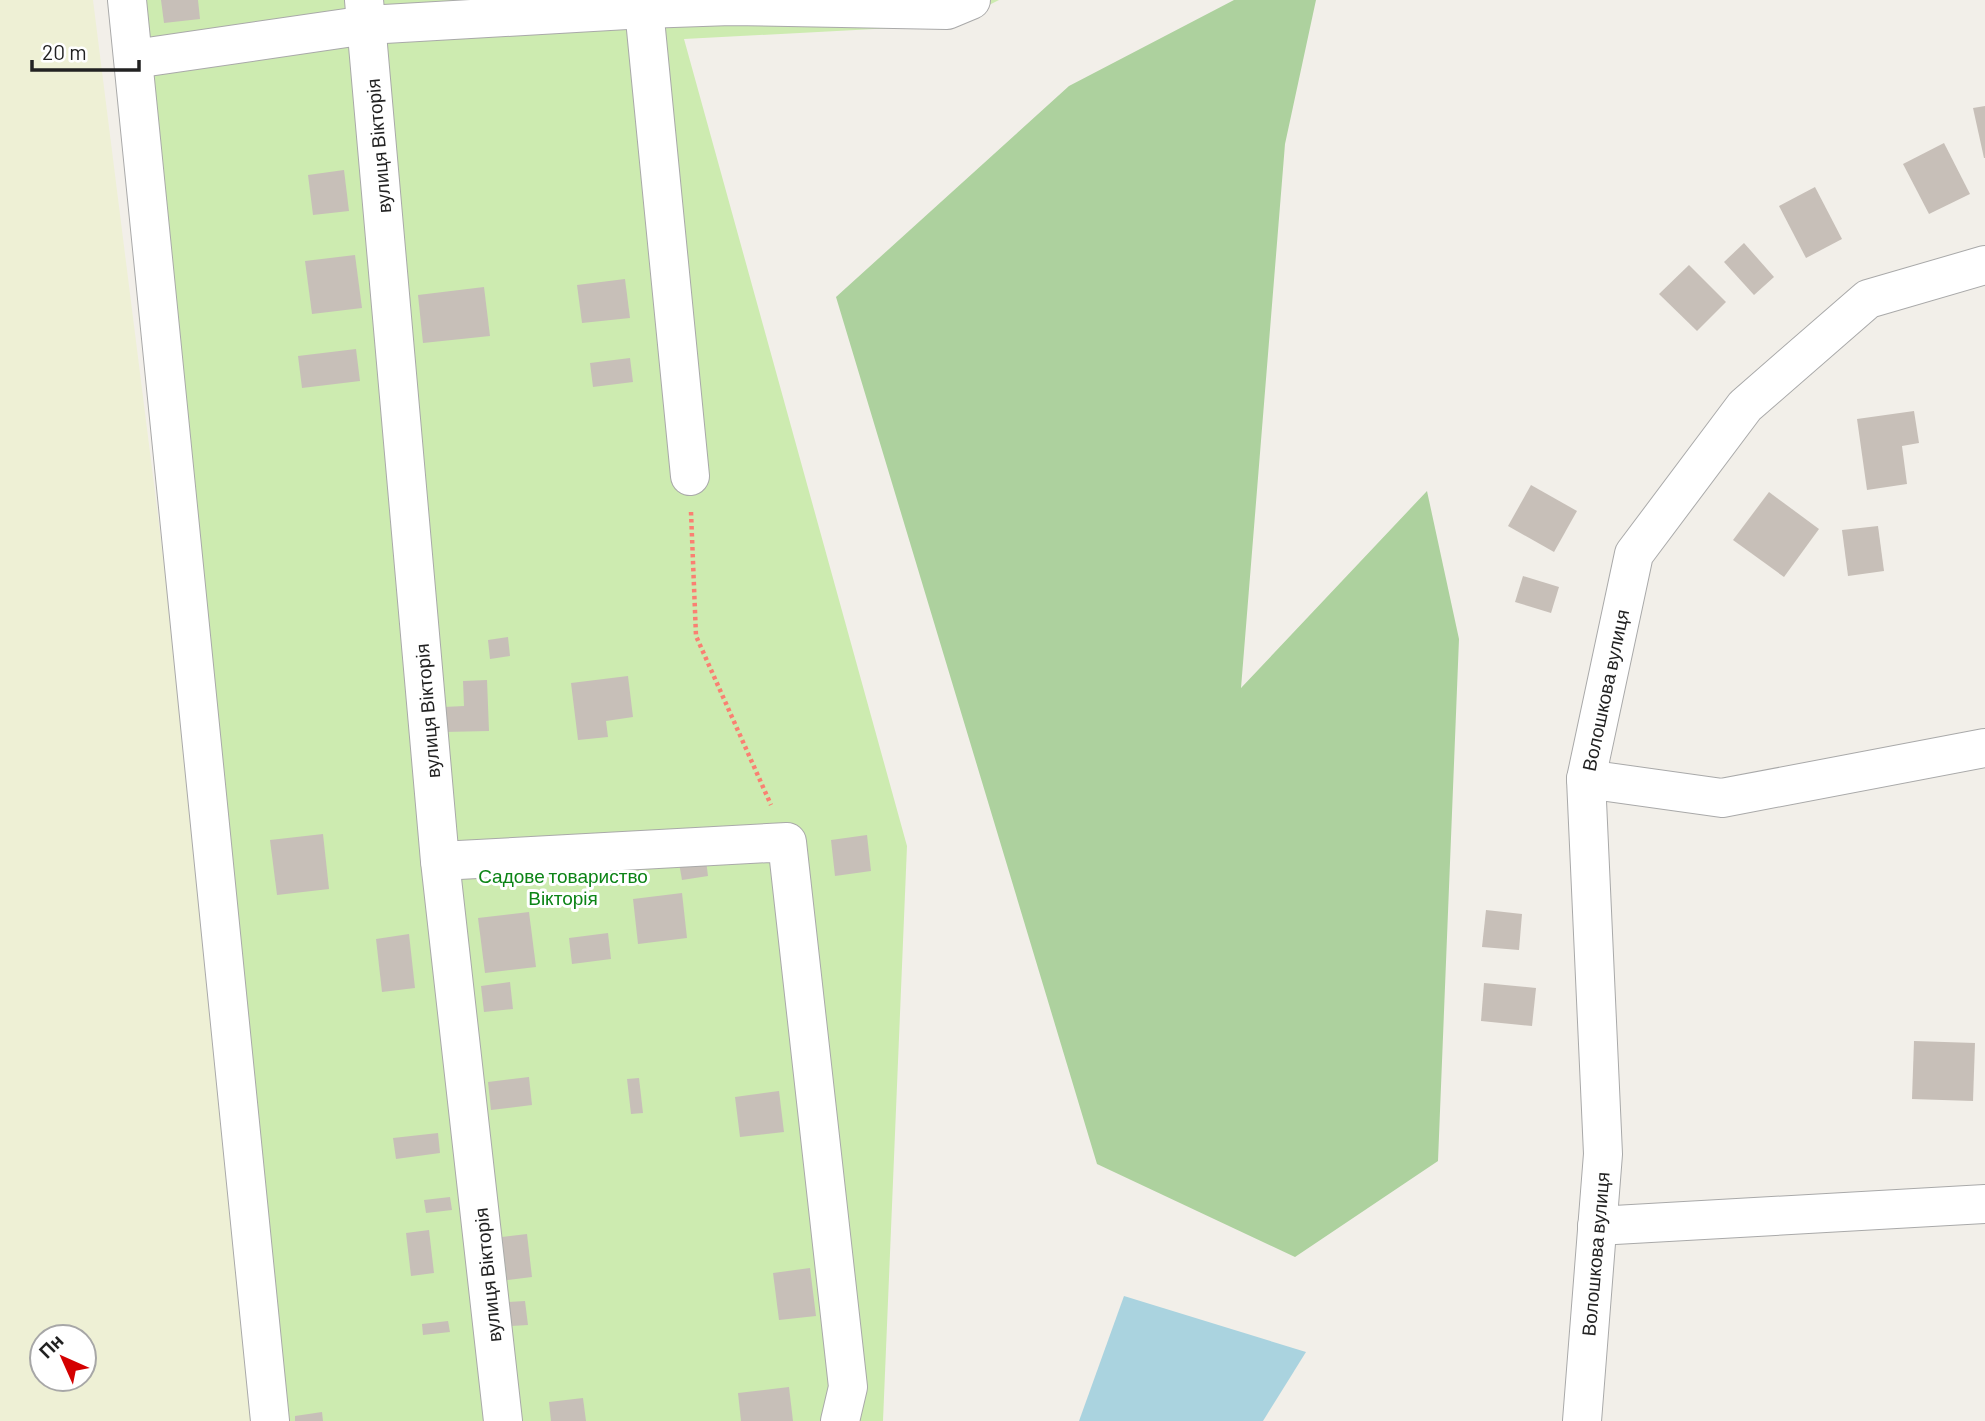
<svg xmlns="http://www.w3.org/2000/svg" width="1985" height="1421" viewBox="0 0 1985 1421" font-family="Barlow,sans-serif">
  <rect width="100%" height="100%" fill="#f2efe9"/>
  <path fill="#eef0d5" fill-rule="evenodd" d="M0 0H93L272 1421H0ZM42 1337H84V1379H42Z"/>
  <path fill="#cdebb0" d="M115 0H999L949 25 684 39 907 846 883 1421H281Z"/>
  <path fill="#add19e" d="M1234 0H1316L1285 144 1241 688 1427 491 1459 639 1438 1161 1295 1257 1097 1164 836 297 1069 86Z"/>
  <path fill="#aad3df" d="M1124 1296 1306 1352 1263 1421H1079Z"/>
  <g fill="#c7bfb8">
    <path d="M161 0H198L200 19 164 23Z"/>
    <path d="M1985 106V158H1984L1973 108Z"/>
    <path d="M1944 143 1970 194 1929 214 1903 164Z"/>
    <path d="M344 170 349 211 313 215 308 175Z"/>
    <path d="M1815 187 1842 239 1806 258 1779 206Z"/>
    <path d="M1744 243 1774 277 1754 295 1724 262Z"/>
    <path d="M355 255 362 308 312 314 305 261Z"/>
    <path d="M1689 265 1726 302 1697 331 1659 294Z"/>
    <path d="M625 279 630 318 582 323 577 285Z"/>
    <path d="M484 287 490 336 423 343 418 295Z"/>
    <path d="M356 349 360 381 302 388 298 356Z"/>
    <path d="M630 358 633 382 593 387 590 363Z"/>
    <path d="M1914 411 1919 443 1902 446 1907 484 1867 490 1857 419Z"/>
    <path d="M1531 485 1577 511 1554 552 1508 526Z"/>
    <path d="M1769 492 1819 529 1784 577 1733 540Z"/>
    <path d="M1878 526 1884 571 1848 576 1842 530Z"/>
    <path d="M1523 576 1559 587 1551 613 1515 602Z"/>
    <path d="M508 637 510 656 490 659 488 640Z"/>
    <path d="M628 676 633 717 606 721 608 737 578 740 571 683Z"/>
    <path d="M487 680 489 731 444 732V707L464 706 463 681Z"/>
    <path d="M323 834 329 889 277 895 270 840Z"/>
    <path d="M867 835 871 871 835 876 831 840Z"/>
    <path d="M706 860 708 876 682 880 679 863Z"/>
    <path d="M682 893 687 938 638 944 633 899Z"/>
    <path d="M1486 910 1522 914 1519 950 1482 947Z"/>
    <path d="M529 912 536 967 485 973 478 918Z"/>
    <path d="M608 933 611 959 572 964 569 938Z"/>
    <path d="M409 934 415 988 382 992 376 939Z"/>
    <path d="M510 982 513 1009 484 1012 481 986Z"/>
    <path d="M1484 983 1536 988 1532 1026 1481 1021Z"/>
    <path d="M1914 1041 1975 1043 1973 1101 1912 1099Z"/>
    <path d="M529 1077 532 1105 491 1110 488 1082Z"/>
    <path d="M639 1078 643 1113 631 1114 627 1079Z"/>
    <path d="M779 1091 784 1132 740 1137 735 1097Z"/>
    <path d="M438 1133 440 1153 396 1159 393 1138Z"/>
    <path d="M450 1197 452 1210 426 1213 424 1200Z"/>
    <path d="M429 1230 434 1273 411 1276 406 1233Z"/>
    <path d="M527 1234 532 1277 507 1280 502 1237Z"/>
    <path d="M810 1268 816 1316 779 1320 773 1273Z"/>
    <path d="M525 1301 528 1325 511 1326 508 1302Z"/>
    <path d="M448 1321 450 1332 423 1335 422 1324Z"/>
    <path d="M789 1387 793 1421H741L738 1393Z"/>
    <path d="M583 1398 586 1421H551L549 1402Z"/>
    <path d="M322 1412 323 1421H295V1416Z"/>
  </g>
  <g fill="none" stroke-linecap="round" stroke-linejoin="round">
    <g stroke="#a9a9a9" stroke-width="40">
      <g id="minor">
        <path d="M127 0 270 1421"/>
        <path d="M364 0 440 861 503 1421"/>
        <path d="M644 9 690 476"/>
        <path d="M134 59 367 25 644 9 731 6 947 10 971 0"/>
        <path d="M1586 779 1722 798 1985 748"/>
        <path d="M440 861 787 842 848 1387 840 1421"/>
        <path d="M1597 1226 1985 1204"/>
        <path d="M1582 1421 1603 1154 1586 779 1634 554 1745 406 1868 299 1985 265"/>
      </g>
    </g>
    <path stroke="#fa8072" stroke-width="4.5" stroke-dasharray="3.5 3.5" stroke-linecap="butt" d="M691 512 696 636 771 805"/>
    <use href="#minor" stroke="#fff" stroke-width="38"/>
  </g>
  <g text-anchor="middle" dominant-baseline="central" stroke-width="6" stroke-linejoin="round" paint-order="stroke">
    <g font-size="19" fill="#222" stroke="#fff">
      <text transform="translate(378 146) rotate(-95)">вулиця Вікторія</text>
      <text transform="translate(1605 690) rotate(-78)">Волошкова вулиця</text>
      <text transform="translate(427 711) rotate(-95)">вулиця Вікторія</text>
      <text transform="translate(1595 1254) rotate(-85)">Волошкова вулиця</text>
      <text transform="translate(487 1275) rotate(-96)">вулиця Вікторія</text>
    </g>
    <g font-size="19" fill="#0c8416" stroke="#fff">
      <text x="563" y="875">Садове товариство<tspan x="563" dy="22">Вікторія</tspan></text>
    </g>
  </g>
  <g transform="translate(63 1358) rotate(315)"><circle r="33" fill="#ffffff" stroke="#a7a7a7" stroke-width="2"/>
  <path d="M0-5L12 26L0 18L-12 26Z" fill="#d40000"/>
  <text y="-10" font-size="19" font-weight="bold" text-anchor="middle" fill="#222222">Пн</text>
  </g>
  <path d="M32 60v10h107v-10" fill="none" stroke="#222222" stroke-width="3.5"/>
  <text x="42" y="60" font-size="21" fill="#222222" stroke="#ffffff" stroke-width="5" paint-order="stroke">20 m</text>
</svg>
